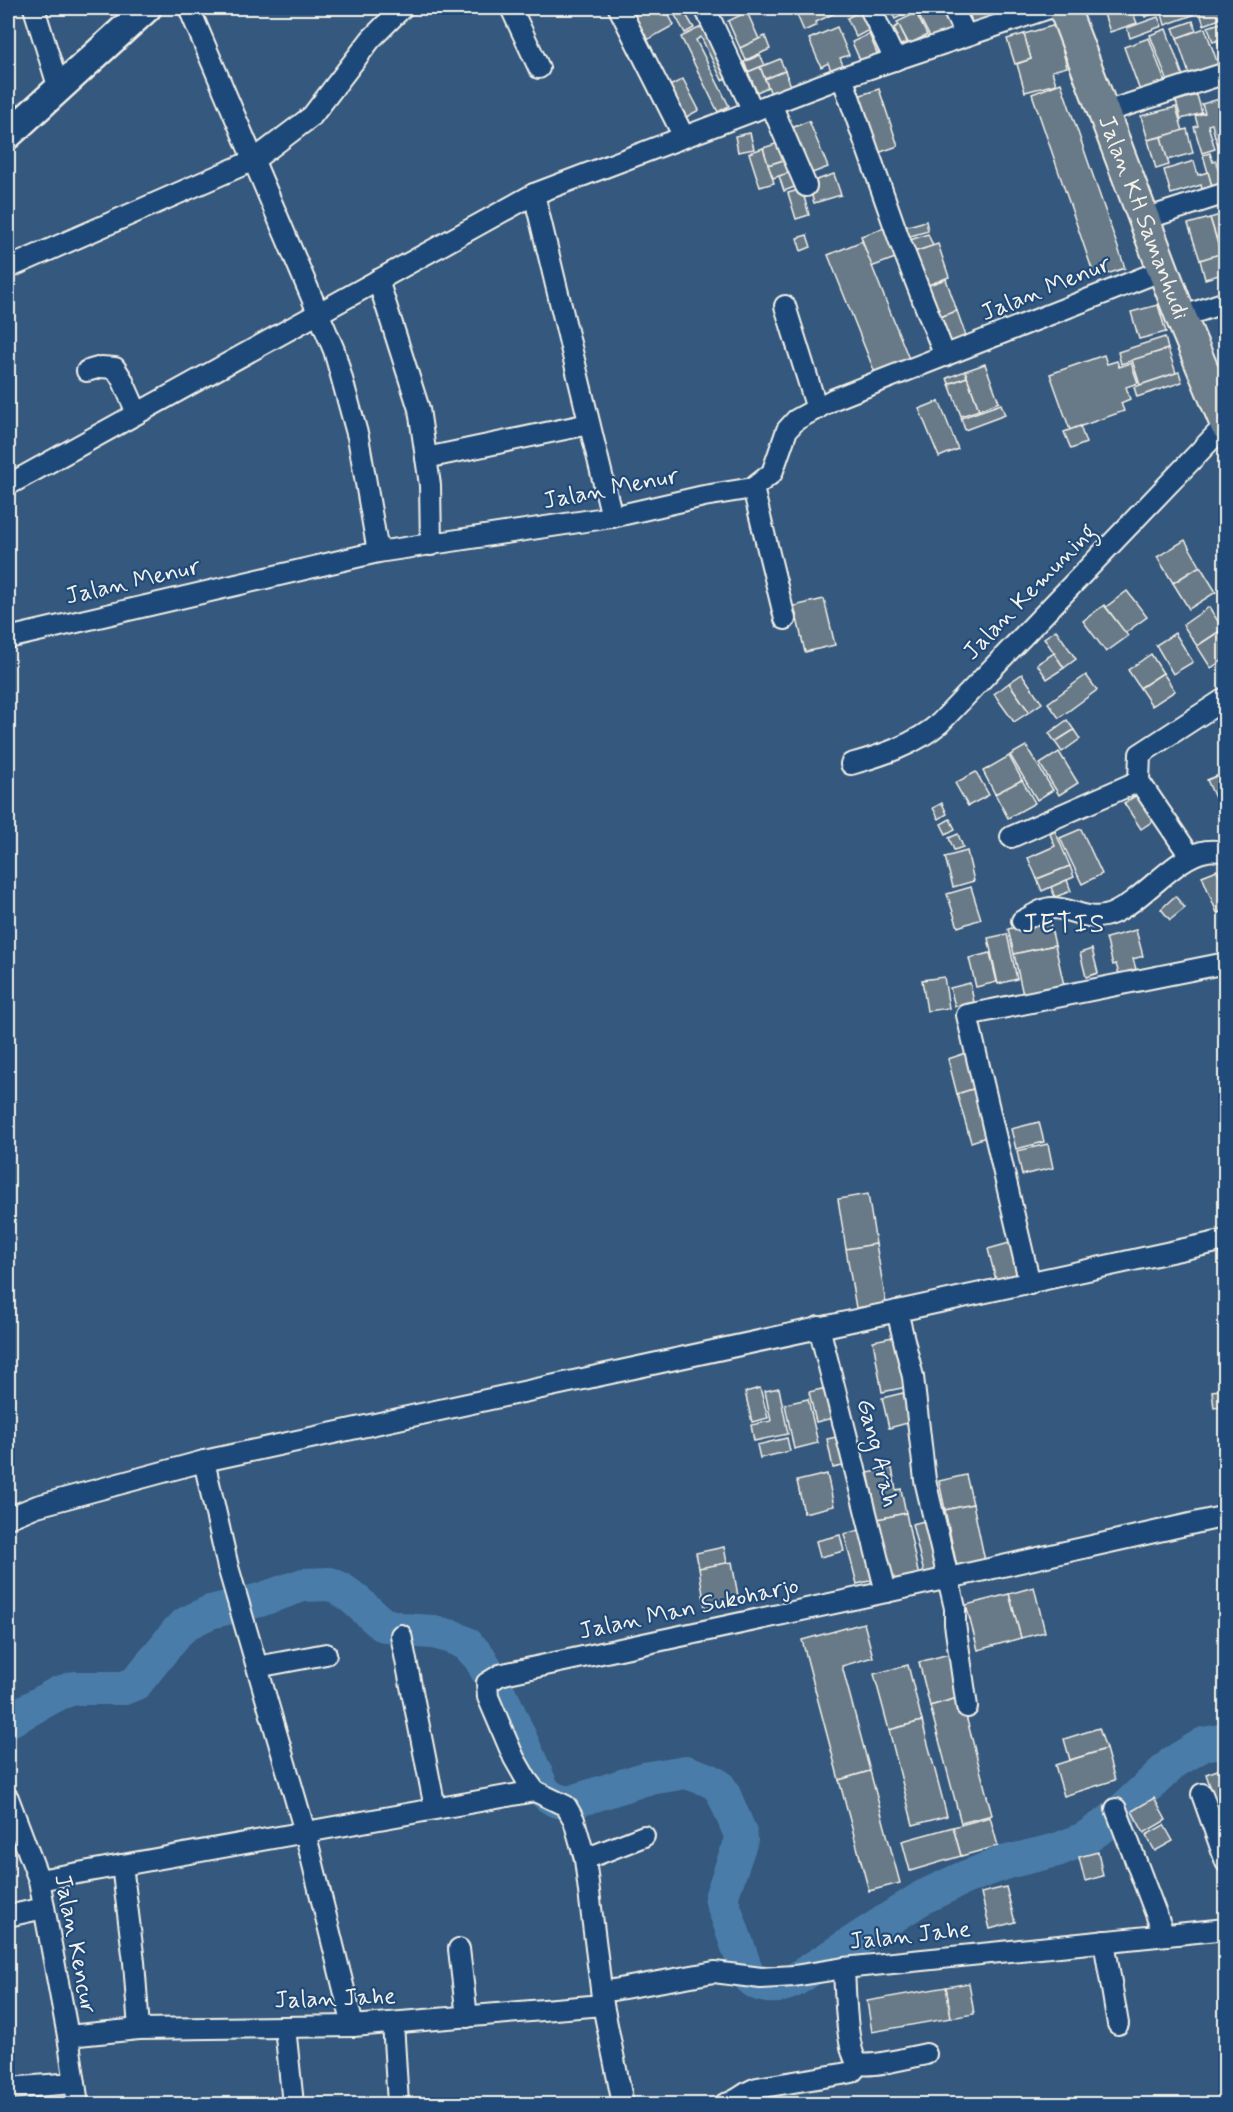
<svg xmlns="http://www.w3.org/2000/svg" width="1233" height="2112" viewBox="0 0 1233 2112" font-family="Mynerve,sans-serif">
  <rect width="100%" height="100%" fill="#35587e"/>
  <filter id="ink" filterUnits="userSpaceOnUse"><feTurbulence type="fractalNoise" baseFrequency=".0167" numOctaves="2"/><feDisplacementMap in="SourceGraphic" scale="12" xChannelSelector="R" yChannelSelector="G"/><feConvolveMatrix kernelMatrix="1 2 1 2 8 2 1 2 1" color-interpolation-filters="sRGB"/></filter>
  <g filter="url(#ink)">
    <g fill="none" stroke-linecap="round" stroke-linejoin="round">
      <path stroke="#4a7ca8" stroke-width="34" d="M8 1721 59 1693 75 1688H124L136 1683 177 1632 187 1623 210 1612 260 1600 303 1585 330 1584 339 1588 352 1597 382 1624 404 1630 433 1632 453 1637 467 1644 480 1658 505 1704 543 1790C550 1799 560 1803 572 1802L644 1779 686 1772 709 1780 719 1786 724 1795 740 1833 741 1840 721 1898 747 1973C756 1989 777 1989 793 1981L923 1897 964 1878 1007 1862 1057 1850 1084 1839 1112 1820 1174 1762 1204 1744 1226 1740"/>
    </g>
    <g fill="#677a88" stroke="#f4f1e8" stroke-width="1.5">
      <path d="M628 8H665L674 25 640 44Z"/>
      <path d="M671 8H682L694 28 685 33Z"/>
      <path d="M814 8H830L833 14 816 22 817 25 804 31 797 15Z"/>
      <path d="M889 8H911L913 10 895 19Z"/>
      <path d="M915 8H950L961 32 934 45Z"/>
      <path d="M985 8H1000L1004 21 974 30 969 12Z"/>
      <path d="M1102 8H1131L1137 23 1110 32Z"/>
      <path d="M1141 8H1155L1157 12 1145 17Z"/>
      <path d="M1181 8H1191L1193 15 1165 25 1162 14Z"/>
      <path d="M1205 8H1222L1225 17 1204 25 1199 10Z"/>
      <path d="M860 11 869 30 856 37 847 18Z"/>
      <path d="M747 12 759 39 740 48 728 21Z"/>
      <path d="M916 13 927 35 909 44 897 22Z"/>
      <path d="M1158 17 1162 26 1130 38 1127 28Z"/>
      <path d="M1193 21 1196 31 1177 38 1173 28Z"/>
      <path d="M1226 21V38L1213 42 1208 27Z"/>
      <path d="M709 23 734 74 722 80 701 37 696 40 729 106 718 112 681 37Z"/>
      <path d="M899 25 907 42 899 46 894 36 897 35 894 28Z"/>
      <path d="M1056 25 1067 67 1052 71 1056 84 1025 92 1017 64 1031 59 1024 34Z"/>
      <path d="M837 27 849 55 840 58 843 65 831 70 828 63 821 67 809 39Z"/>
      <path d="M1205 28 1218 64 1189 74 1177 38Z"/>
      <path d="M1166 29 1183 76 1168 82 1150 35Z"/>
      <path d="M869 34 880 60 863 67 852 42Z"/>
      <path d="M1024 34 1031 59 1015 64 1007 39Z"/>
      <path d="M765 36 770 49 746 60 740 48Z"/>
      <path d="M1149 38 1165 82 1140 91 1124 47Z"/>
      <path d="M1226 38V61L1224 62 1217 40Z"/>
      <path d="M760 55 765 65 748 72 744 62Z"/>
      <path d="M780 59 785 71 765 79 760 67Z"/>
      <path d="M760 67 768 87 757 92 748 72Z"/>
      <path d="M785 71 793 91 773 99 765 79Z"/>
      <path d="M683 79 699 110 679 121 662 90Z"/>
      <path d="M1061 83 1125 268 1095 278 1032 94Z"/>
      <path d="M879 89 898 146 872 155 852 98Z"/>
      <path d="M1197 95 1202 113 1181 119 1176 101Z"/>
      <path d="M1226 97V134L1215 137 1212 124 1208 125 1215 149 1202 153 1194 127 1198 126 1195 116 1205 113 1202 104Z"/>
      <path d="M1176 107 1183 131 1148 140 1141 116Z"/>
      <path d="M809 121 828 167 807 175 789 129Z"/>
      <path d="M1187 129 1193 153 1167 160 1161 137Z"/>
      <path d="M750 133 754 149 738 152 735 136Z"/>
      <path d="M1226 134V148L1220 150 1215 137Z"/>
      <path d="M1161 137 1169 165 1156 169 1148 140Z"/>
      <path d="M782 142 787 159 768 165 763 148Z"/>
      <path d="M763 148 774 183 760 187 749 153Z"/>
      <path d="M1210 153 1213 162 1216 161 1218 169 1221 168 1226 187 1213 190 1203 155Z"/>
      <path d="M1226 156V182H1224L1218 158Z"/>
      <path d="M787 159 792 172 773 178 768 165Z"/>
      <path d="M1194 161 1198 175 1208 172 1213 190 1203 193 1201 185 1171 194 1164 170Z"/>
      <path d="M792 172 797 186 784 191 779 176Z"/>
      <path d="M834 174 841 195 814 203 808 183Z"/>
      <path d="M802 189 809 215 796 219 788 193Z"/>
      <path d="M1220 215 1226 234 1216 237 1210 218Z"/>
      <path d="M1210 218 1221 254 1200 260 1188 224Z"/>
      <path d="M926 221 928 231 907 237 904 227Z"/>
      <path d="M887 227 898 257 871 267 861 236Z"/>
      <path d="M928 234 933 246 914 252 910 240Z"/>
      <path d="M1226 234V252L1221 254 1216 237Z"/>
      <path d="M807 235 811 247 801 251 797 238Z"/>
      <path d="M862 241 909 359 875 373 828 255Z"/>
      <path d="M938 244 949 277 923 287 911 253Z"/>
      <path d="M1226 252V273L1205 279 1200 260Z"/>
      <path d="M946 279 957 311 934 319 923 287Z"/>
      <path d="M1158 305 1166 332 1139 339 1131 312Z"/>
      <path d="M957 311 966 336 963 337 965 344 950 349 934 319Z"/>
      <path d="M1165 337 1168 349 1121 364 1118 352Z"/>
      <path d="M1168 349 1176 373 1140 385 1132 360Z"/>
      <path d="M1104 355 1107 364 1117 361 1119 367 1131 363 1138 383 1126 387 1130 399 1121 403 1124 411 1070 430 1050 374Z"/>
      <path d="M985 364 999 402 979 410 965 371Z"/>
      <path d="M965 371 967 377 949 384 947 378Z"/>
      <path d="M1179 372 1182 382 1137 397 1134 387Z"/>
      <path d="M967 377 979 410 961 416 949 384Z"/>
      <path d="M939 401 958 449 939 457 919 409Z"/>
      <path d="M1001 404 1005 415 965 430 961 418Z"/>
      <path d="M1080 426 1086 443 1071 449 1064 432Z"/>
      <path d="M1185 540 1200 566 1173 583 1157 557Z"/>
      <path d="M1200 566 1216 592 1189 609 1173 583Z"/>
      <path d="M1127 591 1147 617 1125 633 1106 607Z"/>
      <path d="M824 599 835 645 805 652 794 606Z"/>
      <path d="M1104 605 1128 636 1106 652 1083 621Z"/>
      <path d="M1209 607 1223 629 1197 646 1183 625Z"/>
      <path d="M1223 629 1226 632V658L1211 668 1197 646Z"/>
      <path d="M1056 630 1076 659 1064 668 1044 638Z"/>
      <path d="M1175 633 1193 662 1173 674 1156 645Z"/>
      <path d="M1054 653 1064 668 1047 679 1037 664Z"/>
      <path d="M1151 654 1163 673 1140 688 1128 670Z"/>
      <path d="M1163 673 1175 691 1152 706 1140 688Z"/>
      <path d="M1022 674 1042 703 1029 712 1009 683Z"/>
      <path d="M1086 675 1097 690 1059 718 1048 703Z"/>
      <path d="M1009 683 1029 712 1014 722 994 694Z"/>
      <path d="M1067 720 1074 730 1055 742 1049 733Z"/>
      <path d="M1074 730 1080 739 1062 752 1055 742Z"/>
      <path d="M1026 746 1053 790 1037 800 1010 755Z"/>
      <path d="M1059 752 1078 783 1059 795 1040 764Z"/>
      <path d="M1009 756 1022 780 995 794 983 771Z"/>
      <path d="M976 772 989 795 968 806 955 783Z"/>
      <path d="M1219 775 1226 788V817L1224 818 1207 780Z"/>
      <path d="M1022 780 1035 803 1008 818 995 794Z"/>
      <path d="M1140 793 1156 819 1141 829 1124 803Z"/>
      <path d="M942 803 947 814 939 819 933 808Z"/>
      <path d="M950 819 955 829 946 834 941 824Z"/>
      <path d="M1081 829 1102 874 1082 884 1060 838Z"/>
      <path d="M1055 831 1070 866 1037 879 1028 858 1055 846 1050 834Z"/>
      <path d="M958 834 963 847 954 850 949 838Z"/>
      <path d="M967 851 974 881 953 887 945 857Z"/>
      <path d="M1070 866 1074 877 1042 891 1037 879Z"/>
      <path d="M1217 870 1220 877 1226 874V910L1217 913 1202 876Z"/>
      <path d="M1067 880 1071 891 1055 897 1051 887Z"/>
      <path d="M971 887 981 919 958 927 947 894Z"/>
      <path d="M1175 896 1185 908 1170 920 1161 909Z"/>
      <path d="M1049 919 1055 945 1014 954 1008 929Z"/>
      <path d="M1136 930 1143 956 1133 959 1136 969 1119 974 1116 964 1113 965 1106 938Z"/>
      <path d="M1007 934 1017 979 998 984 988 938Z"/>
      <path d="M1055 945 1064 985 1023 995 1014 954Z"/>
      <path d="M1092 949 1098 973 1086 977 1080 953Z"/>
      <path d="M990 953 997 982 976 987 969 958Z"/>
      <path d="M944 977 949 1008 927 1011 922 980Z"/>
      <path d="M970 983 974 1002 955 1006 950 988Z"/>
      <path d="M969 1052 979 1087 957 1094 948 1059Z"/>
      <path d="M979 1087 992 1135 971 1142 957 1094Z"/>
      <path d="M1039 1122 1044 1142 1016 1149 1011 1129Z"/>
      <path d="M1048 1144 1053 1168 1022 1175 1017 1151Z"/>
      <path d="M868 1194 876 1244 846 1249 838 1199Z"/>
      <path d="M1013 1242 1021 1273 996 1280 988 1249Z"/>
      <path d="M876 1244 886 1303 856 1308 846 1249Z"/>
      <path d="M898 1336 907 1387 882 1392 873 1341Z"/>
      <path d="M830 1387 837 1417 816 1422 809 1392Z"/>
      <path d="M760 1388 768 1418 752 1422 745 1392Z"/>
      <path d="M779 1388 788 1434 754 1441 751 1425 771 1421 765 1391Z"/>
      <path d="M1226 1389V1406L1214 1408 1212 1391Z"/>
      <path d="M903 1393 911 1422 889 1428 882 1398Z"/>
      <path d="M808 1399 818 1443 794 1449 785 1404Z"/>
      <path d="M845 1435 852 1464 833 1468 827 1439Z"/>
      <path d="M787 1438 790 1451 760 1458 757 1445Z"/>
      <path d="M892 1468 896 1490 901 1489 906 1513 878 1519 868 1473Z"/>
      <path d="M827 1474 834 1506 804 1513 797 1481Z"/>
      <path d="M966 1475 973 1504 945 1510 939 1481Z"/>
      <path d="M973 1504 985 1561 957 1567 945 1510Z"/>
      <path d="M906 1513 919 1577 891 1583 878 1519Z"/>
      <path d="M933 1519 944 1568 924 1573 912 1524Z"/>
      <path d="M864 1529 877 1579 857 1584 844 1534Z"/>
      <path d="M840 1535 844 1551 820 1557 816 1541Z"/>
      <path d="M724 1547 727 1563 699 1568 696 1553Z"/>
      <path d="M732 1562 739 1602 705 1608 699 1568Z"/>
      <path d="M1034 1587 1045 1632 1021 1638 1009 1594Z"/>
      <path d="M1009 1594 1021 1638 978 1650 966 1605Z"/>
      <path d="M864 1623 873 1657 842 1666 870 1771 839 1780 802 1640Z"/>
      <path d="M949 1654 961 1697 930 1706 919 1662Z"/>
      <path d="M908 1665 922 1721 889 1730 874 1674Z"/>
      <path d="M961 1697 992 1815 961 1823 930 1706Z"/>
      <path d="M922 1721 947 1816 913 1825 889 1730Z"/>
      <path d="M1099 1728 1106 1749 1070 1760 1064 1739Z"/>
      <path d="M1106 1749 1115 1780 1064 1796 1055 1765Z"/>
      <path d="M1226 1767V1800L1216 1804 1206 1774Z"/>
      <path d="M870 1771 900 1883 869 1891 839 1780Z"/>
      <path d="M1154 1798 1166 1820 1144 1833 1132 1811Z"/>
      <path d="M990 1817 998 1846 961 1856 953 1827Z"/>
      <path d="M1164 1825 1173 1841 1155 1851 1146 1835Z"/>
      <path d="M953 1827 961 1856 910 1871 902 1841Z"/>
      <path d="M1098 1852 1103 1876 1085 1881 1079 1857Z"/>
      <path d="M1006 1887 1015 1922 990 1929 981 1893Z"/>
      <path d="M969 1983 974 2014 951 2018 946 1987Z"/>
      <path d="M946 1987 951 2018 872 2032 867 2001Z"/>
    </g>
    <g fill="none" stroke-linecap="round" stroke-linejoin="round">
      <g stroke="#f4f1e8" stroke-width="24">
        <g id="minor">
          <path d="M34 8 59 89"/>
          <path d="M189 8 334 350 358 437 378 552"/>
          <path d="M511 8 539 68"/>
          <path d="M619 8 684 137"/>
          <path d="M705 8 753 111"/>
          <path d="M870 8 895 60"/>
          <path d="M952 8 966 35"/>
          <path d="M842 77 899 239 945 356"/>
          <path d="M771 104 806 186"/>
          <path d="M1102 113 1226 73"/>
          <path d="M534 194 612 517"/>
          <path d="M1145 219 1226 193"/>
          <path d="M8 268 254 160 312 116 371 39 402 8"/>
          <path d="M378 280 419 409 430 485 431 545"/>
          <path d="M785 306 817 409"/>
          <path d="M1181 317 1226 302"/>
          <path d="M87 371 101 367 115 368 122 379 137 413"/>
          <path d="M426 458 589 424"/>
          <path d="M8 485 534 194 837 79 1049 8"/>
          <path d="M753 488 785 619"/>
          <path d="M8 638 378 552 612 517 704 496 753 488 772 473 787 430 796 420 834 399 1163 270"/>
          <path d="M851 764C883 755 914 745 940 723L1226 424"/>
          <path d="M1011 837 1139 781"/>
          <path d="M1190 856 1139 781 1140 754 1226 698"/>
          <path d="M1022 921C1031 917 1042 908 1052 908 1073 908 1089 923 1111 914 1143 901 1176 855 1207 851 1213 850 1220 851 1226 852"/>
          <path d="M1030 1284 967 1015 1226 963"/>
          <path d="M897 1311 913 1377 925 1480 955 1608V1624L967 1707"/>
          <path d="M819 1327 886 1592"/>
          <path d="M204 1461 228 1567 305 1832 353 2026"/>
          <path d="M8 1518 37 1506 204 1461 1226 1240"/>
          <path d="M401 1635 435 1808"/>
          <path d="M257 1667 326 1654"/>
          <path d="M1202 1794 1226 1862"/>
          <path d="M8 1798 39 1880 68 2036 78 2104"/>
          <path d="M1116 1809 1164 1935"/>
          <path d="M585 1859 644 1836"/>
          <path d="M122 1865 134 1962 139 2029"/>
          <path d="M39 1880 535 1791"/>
          <path d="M8 1916 44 1908"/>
          <path d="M1104 1941 1118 2024"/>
          <path d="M459 1949 467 2017"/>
          <path d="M844 1968C845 1984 846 2060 860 2064 874 2067 911 2057 926 2054"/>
          <path d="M602 1992 714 1972 761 1978 794 1976 844 1968 1226 1929"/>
          <path d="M393 2023 398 2104"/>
          <path d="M285 2027 293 2104"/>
          <path d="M68 2036 139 2029 353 2026 603 2005"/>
          <path d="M8 2088 75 2083"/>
          <path d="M623 2104 603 2005 585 1859 574 1820 566 1806 535 1791 526 1779 514 1758 488 1697 487 1683 500 1675 508 1673 886 1592 1226 1516"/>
          <path d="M725 2104C739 2101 744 2092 757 2088L842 2074 852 2072 859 2064"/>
        </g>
      </g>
      <g stroke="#f4f1e8" stroke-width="32">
        <path id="secondary" d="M8 135 147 8"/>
      </g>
      <g stroke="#f4f1e8" stroke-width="34">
        <g id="primary">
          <path id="s1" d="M1064 8 1181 317 1226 425"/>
        </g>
      </g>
      <use href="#minor" stroke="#1f4a7a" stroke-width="20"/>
      <use href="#secondary" stroke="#1f4a7a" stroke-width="27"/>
      <use href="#primary" stroke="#6c7d8b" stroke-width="30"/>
    </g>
  </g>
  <g text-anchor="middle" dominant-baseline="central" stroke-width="4.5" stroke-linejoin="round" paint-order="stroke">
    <g font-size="24" fill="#f4f1e8" stroke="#1f4a7a">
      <text stroke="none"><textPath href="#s1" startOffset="224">Jalan KH Samanhudi</textPath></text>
      <text transform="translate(1046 289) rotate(-22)">Jalan Menur</text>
      <text transform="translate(611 489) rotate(-11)">Jalan Menur</text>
      <text transform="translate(133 582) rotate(-13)">Jalan Menur</text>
      <text transform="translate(1030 592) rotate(-46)">Jalan Kemuning</text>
      <text transform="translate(877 1453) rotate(76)">Gang Arah</text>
      <text transform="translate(689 1609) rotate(-12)">Jalan Man Sukoharjo</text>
      <text transform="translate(910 1936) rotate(-6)">Jalan Jahe</text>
      <text transform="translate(75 1944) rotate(79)">Jalan Kencur</text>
      <text transform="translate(335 1999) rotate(-2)">Jalan Jahe</text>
    </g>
    <g font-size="27" letter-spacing="1.5" fill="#f4f1e8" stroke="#1f4a7a">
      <text x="1064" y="924">JETIS</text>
    </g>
  </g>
  <rect width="1233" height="2112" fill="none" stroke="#1f4a7a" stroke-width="30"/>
  <rect x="15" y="15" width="1203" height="2082" fill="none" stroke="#f4f1e8" stroke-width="2" filter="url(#ink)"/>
</svg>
